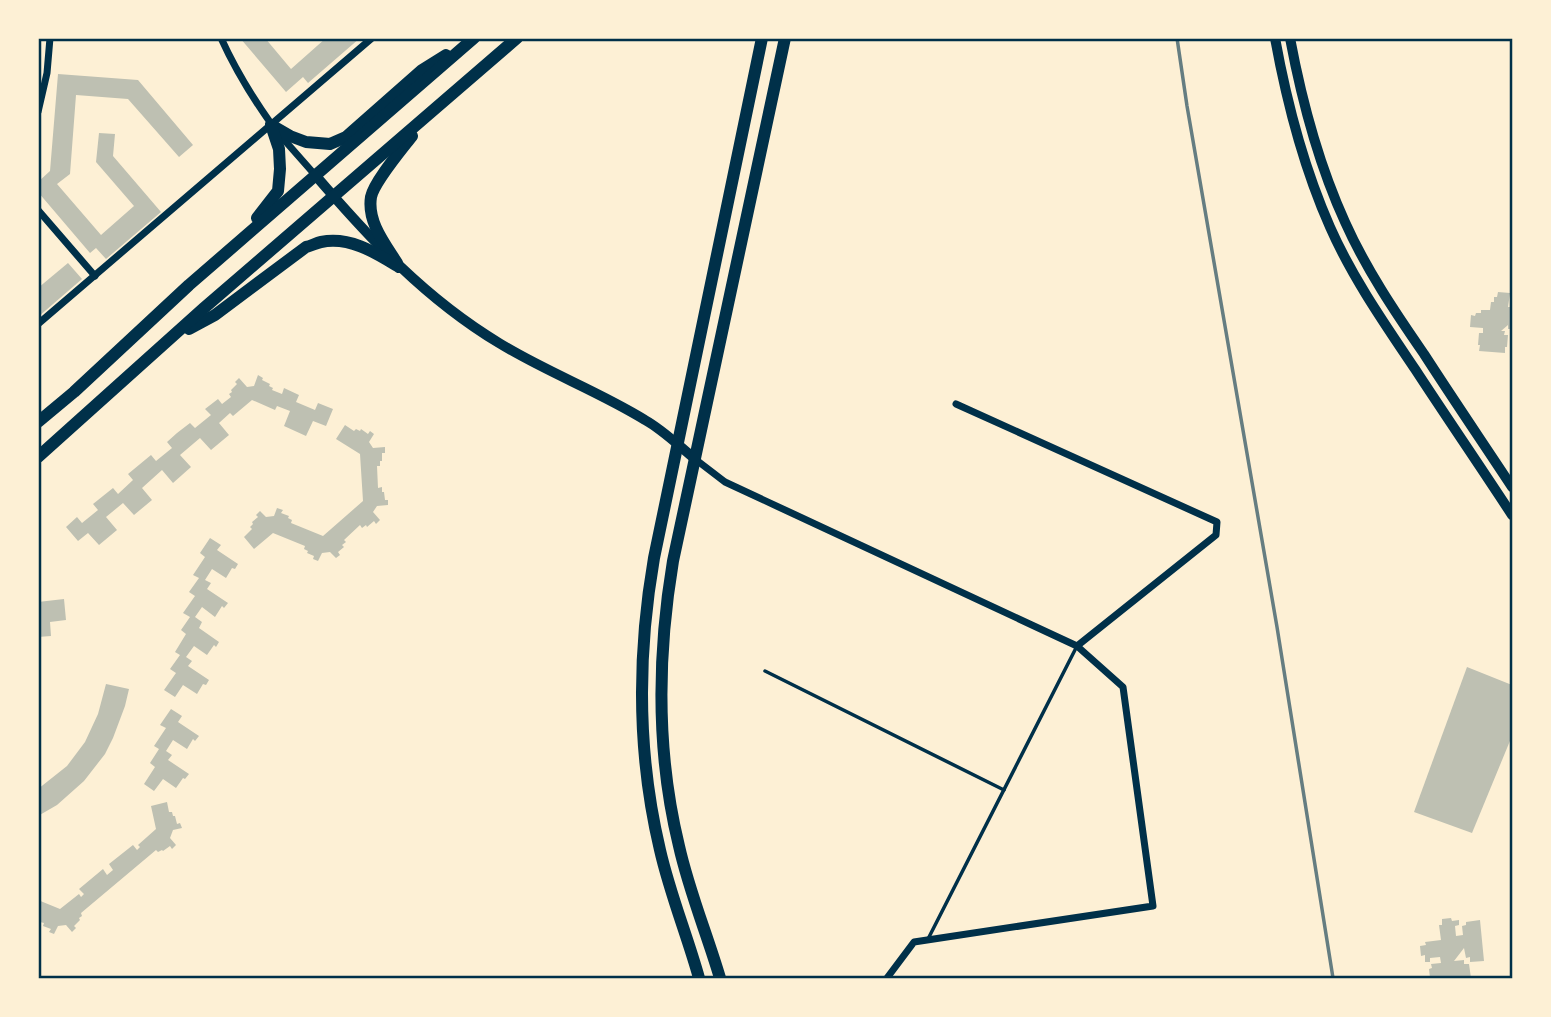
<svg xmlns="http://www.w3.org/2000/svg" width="1551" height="1017" viewBox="0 0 1551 1017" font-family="'Varela Round',sans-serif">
  <rect width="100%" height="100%" fill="#fdf0d5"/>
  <g fill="#bec0b2">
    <path d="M240 38H265L291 69 326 38H360L308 83 303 77 286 92Z"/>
    <path d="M58 74 138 80 193 145 179 157 128 99 76 95 70 174 57 184 101 235 134 206 96 162 99 133 115 134 113 156 161 212 106 259 96 248 90 253 38 192V182L50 171Z"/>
    <path d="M68 263 82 279 38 317V288Z"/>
    <path d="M1498 292 1510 293 1508 307H1512V329H1508V325L1501 331H1505L1504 335H1508L1507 347H1505V353L1479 351 1480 345H1478L1479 333H1483V328L1470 327 1471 315 1475 316 1476 313H1481V310H1490L1491 302H1494V297H1497Z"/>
    <path d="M258 375 263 378 262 380 270 384 269 386 273 388 272 390 282 394 284 388 299 395 296 402 315 410 318 403 333 409 326 426 313 421 306 436 284 426 290 411 277 406 275 410 252 400 233 416 230 413 219 423 229 435 211 450 200 438 180 455 191 467 173 483 162 470 142 488 152 500 134 515 123 503 106 517 117 530 99 545 88 533 78 541 66 527 77 517 82 523 98 510 93 504 113 488 118 494 133 480 128 474 151 455 156 461 172 448 167 442 177 433 190 423 195 428 211 415 205 409 218 399 222 404 231 397 229 394 232 392 231 390 237 384 235 382 239 378 247 387 254 386Z"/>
    <path d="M345 425 354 431 356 429 360 431 361 429 368 434 370 431 374 434 369 442 373 448 385 447V453H382V461H380V466H377L378 488 382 487V492H384L385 500H388V505L377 506 373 512 380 520 376 524 374 521 367 527 366 525 362 528 360 525 344 540 346 542 342 545 344 547 338 552 340 555 336 558 330 552 322 553 318 561 313 559 314 556 307 553 308 551 304 549 305 546 273 533 254 549 244 537 252 529 250 527 253 524 252 522 258 517 256 515 260 511 266 517 274 516 277 508 283 510 281 513 289 516 288 518 292 520 291 523 323 536 363 501 360 454 336 439Z"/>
    <path d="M210 538 221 545 217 550 238 564 235 569 232 568 226 578 212 569 205 580 211 583 207 589 228 603 224 608 222 606 215 617 202 607 195 617 202 622 199 628 219 642 216 647 214 645 207 655 194 646 186 657 192 661 188 666 209 680 206 685 203 684 197 694 183 685 175 697 164 690 176 673 170 669 180 655 175 652 186 634 181 630 190 617 183 613 195 596 189 592 199 578 193 575 205 557 200 553Z"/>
    <path d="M64 599 66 620 50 622 51 636 38 637V602Z"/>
    <path d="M1467 667 1512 685V736L1472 833 1414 812Z"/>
    <path d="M106 684 129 689 125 706 113 738 105 754 84 781 57 805 38 816V789L67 766 85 742 98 714Z"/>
    <path d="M171 709 182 716 178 722 199 736 195 741 193 739 187 749 173 740 166 751 172 755 168 760 189 774 185 779 183 778 176 788 163 779 154 791 144 784 155 767 150 763 159 749 154 746 166 728 160 725Z"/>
    <path d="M167 802 169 812H172L173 816H175L177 824 180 823 182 828 173 830 170 838 176 845 172 849 170 846 163 851 162 850 158 852 156 850 81 913 82 916 79 918 80 920 74 926 76 928 72 932 66 925 58 926 54 934 49 932 51 929 43 926 44 923 40 922 41 919 38 918V900L60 909 79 894 81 897 84 894 79 889 103 869 107 875 113 870 109 864 133 845 137 850 140 847 138 845 156 829 151 806Z"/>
    <path d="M1451 918 1452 921 1459 920V925L1455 926 1456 936 1463 935 1462 926 1466 925V922L1480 920 1484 961 1470 962V957L1466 958 1464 948 1454 961 1464 960V964H1469L1471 978H1430L1429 969 1432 968 1431 964 1441 963 1440 957 1430 958V962H1425V955L1421 956 1420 946 1426 945 1425 942 1441 940 1439 925H1442V919Z"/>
  </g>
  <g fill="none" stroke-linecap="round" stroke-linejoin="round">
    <g stroke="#003049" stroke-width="3.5">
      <path d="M765 671 1004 790"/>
      <path d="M928 939 1077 646"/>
    </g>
    <g stroke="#003049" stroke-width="7">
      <path d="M221 38C235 69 252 97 272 125"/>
      <path d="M38 112 47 73 50 38"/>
      <path d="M279 134 316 176"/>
      <path d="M38 210 95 276"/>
      <path d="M38 324 372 38"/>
      <path d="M956 404 1217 522 1216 535 1077 646"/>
      <path d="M695 459 725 482 1077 646 1123 687 1153 906 914 942 887 978"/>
    </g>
    <path stroke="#003049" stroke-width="10" d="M316 176C371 240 426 299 499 343 546 372 598 391 645 420 663 430 679 446 695 459"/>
    <g stroke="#003049" stroke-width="10">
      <path d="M1275 38C1287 104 1303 166 1330 227 1352 277 1384 323 1415 369 1447 418 1480 466 1512 515"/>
      <path d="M1290 38C1302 102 1318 163 1345 222 1366 269 1395 312 1424 354 1453 399 1483 443 1512 487"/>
    </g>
    <g stroke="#003049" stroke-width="12">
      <path d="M271 125 290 136 306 142 330 144 346 137 422 70 446 55"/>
      <path d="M257 218 278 191 280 169 279 149 271 125"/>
      <path d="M397 263C385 244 367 222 371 197 374 182 402 149 412 136"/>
      <path d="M189 329 215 315 306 247C311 246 316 243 321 242 350 236 376 253 399 267"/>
      <path d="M38 422 74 392 189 285 474 38"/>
      <path d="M38 457 204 308 517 38"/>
      <path d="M699 978C687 935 670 894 660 850 637 753 637 656 654 558L762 38"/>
      <path d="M720 978C707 934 689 891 679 846 656 752 657 657 673 561L785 38"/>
    </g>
    <path stroke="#657d81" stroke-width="3.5" d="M1177 38 1187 106 1277 627 1333 978"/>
  </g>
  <rect width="1551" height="1017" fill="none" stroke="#fdf0d5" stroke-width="80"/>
  <rect x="40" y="40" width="1471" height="937" fill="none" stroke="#003049" stroke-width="2.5"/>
</svg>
